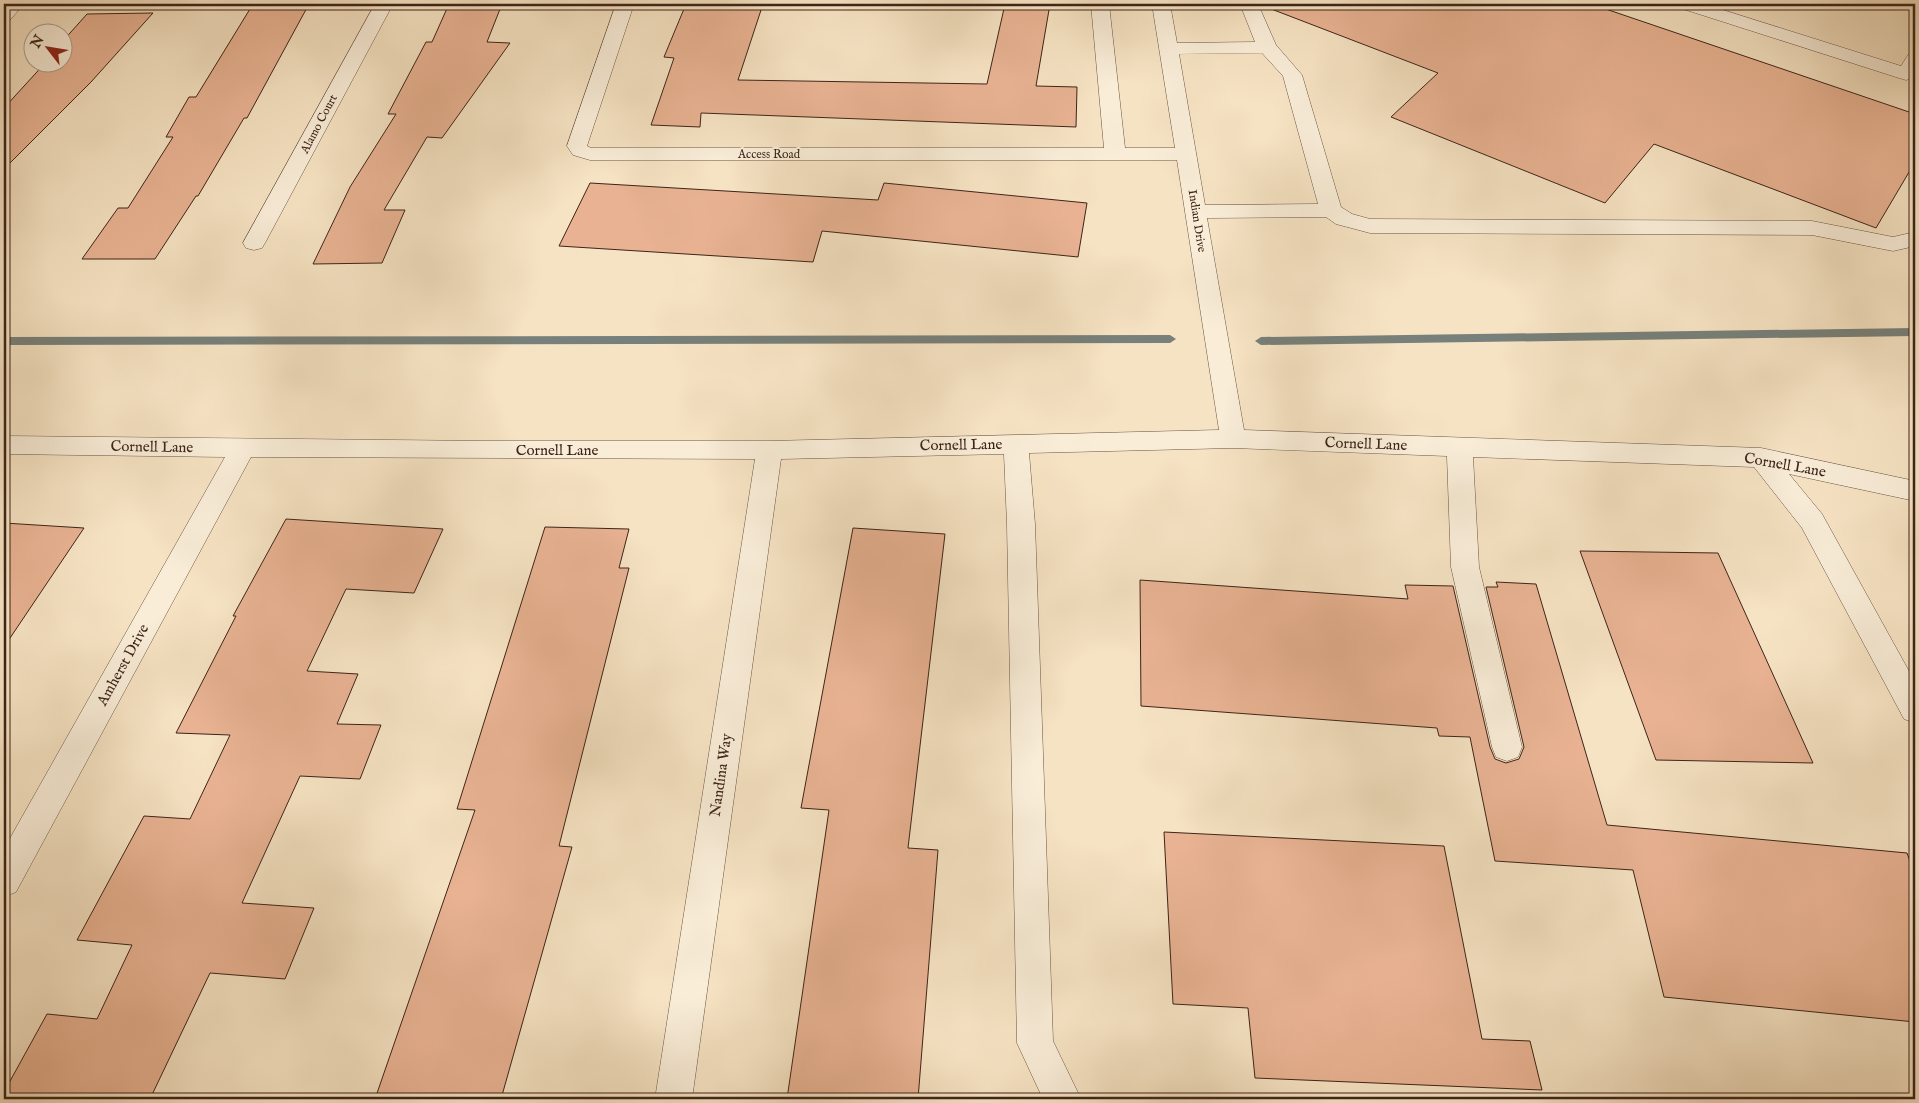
<svg xmlns="http://www.w3.org/2000/svg" width="1919" height="1103" viewBox="0 0 1919 1103" font-family="'IM FELL English',serif">
  <rect width="100%" height="100%" fill="#f6e3c3"/>
  <filter id="stains"><feTurbulence type="fractalNoise" baseFrequency=".004" numOctaves="4"/><feColorMatrix values="0 0 0 0 .2 0 0 0 0 .09 0 0 0 0 .02 0 0 0 .5 -.17"/></filter>
  <radialGradient id="worn" r=".72"><stop offset=".6" stop-color="#630" stop-opacity="0"/><stop offset="1" stop-color="#630" stop-opacity=".3"/></radialGradient>
  <g fill="none" stroke-linecap="round" stroke-linejoin="round">
    <g fill="#77807a" fill-rule="evenodd">
      <path d="M1915 328V336L1261 345 1255 341 1261 337Z"/>
      <path d="M1170 335 1176 339 1170 343 4 345V337Z"/>
    </g>
  </g>
  <g fill="#e9b393" stroke="#3d2419">
    <path d="M253 4H309L247 118H244L198 196H196L155 259H82L118 208H128L173 137H166L189 97H196Z"/>
    <path d="M449 4H502L487 42 510 43 442 138 427 137 384 210H405L382 263 313 264 350 187 396 114H388L426 42H432Z"/>
    <path d="M686 4H763L738 80 987 84 1005 4H1050L1036 86 1077 87 1076 127 701 113 700 127 651 125 674 58 664 57Z"/>
    <path d="M1266 4H1591L1915 114V162L1876 228 1654 144 1605 203 1391 117 1438 73 1266 7Z"/>
    <path d="M153 13 91 82 4 169V108L46 62H62V42L87 14Z"/>
    <path d="M590 183 878 200 884 183 1087 203 1078 257 822 231 813 262 559 246Z"/>
    <path d="M286 519 443 529 414 593 346 589 307 671 358 674 337 724 381 725 360 779 300 776 242 903 314 908 285 979 210 973 150 1099H4V1092L47 1014 97 1019 132 945 77 940 144 816 190 819 230 735 176 733 236 616H233Z"/>
    <path d="M4 523 84 528 4 647Z"/>
    <path d="M545 527 629 529 619 568H629L559 846 572 847 501 1099H375L475 810 457 809Z"/>
    <path d="M853 528 945 534 908 848 938 850 918 1099H787L829 810 801 808Z"/>
    <path d="M1580 551 1718 553 1813 763 1656 760Z"/>
    <path d="M1140 580 1408 599 1405 585 1453 586 1490 747 1495 759 1506 763 1519 759 1524 747 1486 587H1498L1496 582 1536 584 1607 825 1907 853 1915 875V1022L1664 997 1633 870 1495 861 1470 737 1439 736 1437 728 1141 706Z"/>
    <path d="M1164 832 1444 846 1482 1039 1530 1041 1542 1090 1255 1078 1248 1008 1173 1004Z"/>
  </g>
  <g fill="none" stroke-linecap="round" stroke-linejoin="round">
    <g stroke="#6b5444" stroke-width="1">
      <g id="minor">
        <path d="M5 4H24L10 20 4 21Z"/>
        <path d="M375 4H393L265 243 262 248 254 250 246 248 243 243Z"/>
        <path d="M616 4H634L587 146 591 148H1104L1091 4H1109L1125 148H1175L1152 4H1170L1177 43 1255 42 1240 4H1258L1276 45 1302 75 1341 207 1352 214 1370 219 1812 221 1893 237 1915 232V246L1893 251 1812 235 1370 233 1336 224 1326 217 1207 218 1244 430 1761 448 1915 481V501L1789 474 1822 514 1915 682V723L1904 719 1802 528 1754 467 1473 457 1479 567 1522 747 1518 757 1507 761 1496 757 1492 747 1451 567 1447 456 1233 448 1029 453 1035 524 1053 1041 1081 1099H1043L1017 1043 1007 524 1004 454 781 459 692 1099H655L755 459 251 457 16 892 4 897V849L225 457 4 454V436L486 441H769L1219 430 1177 160H590L573 155 567 146ZM1262 53 1283 76 1318 204 1205 205 1179 54Z"/>
        <path d="M1677 4H1704L1901 66 1908 55 1915 53V74L1913 78 1906 80 1899 78 1680 8Z"/>
      </g>
    </g>
    <use href="#minor" fill="#f9edd8" fill-rule="evenodd"/>
  </g>
  <g text-anchor="middle" dominant-baseline="central" stroke-width="4" stroke-linejoin="round" paint-order="stroke">
    <g font-size="12" fill="#3d2419" stroke="#f9edd8">
      <text transform="translate(319 124) rotate(-62)">Alamo Court</text>
      <text x="769" y="154">Access Road</text>
      <text transform="translate(1197 221) rotate(81)">Indian Drive</text>
    </g>
    <g font-size="15" fill="#3d2419" stroke="#f9edd8">
      <text transform="translate(1366 444) rotate(2)">Cornell Lane</text>
      <text transform="translate(961 445) rotate(-1)">Cornell Lane</text>
      <text transform="translate(152 447) rotate(1)">Cornell Lane</text>
      <text x="557" y="450">Cornell Lane</text>
      <text transform="translate(1785 465) rotate(10)">Cornell Lane</text>
      <text transform="translate(123 665) rotate(-61)">Amherst Drive</text>
      <text transform="translate(721 775) rotate(-82)">Nandina Way</text>
    </g>
  </g>
  <rect width="1919" height="1103" fill="none" stroke="#f6e3c3" stroke-width="20"/>
  <rect x="5" y="5" width="1909" height="1093" fill="none" stroke="#3d2419" stroke-width="2.5"/>
  <rect x="10" y="10" width="1899" height="1083" fill="none" stroke="#3d2419"/>
  <g transform="translate(48 48) rotate(301)"><circle r="24" fill="#f9edd8" stroke="#ae9d8c"/>
  <path d="M0-4L9 19L0 12L-9 19Z" fill="#8f2418"/>
  <text y="-8" font-size="14" font-weight="bold" text-anchor="middle" fill="#3d2419">N</text>
  </g>
  <rect width="100%" height="100%" filter="url(#stains)"/>
  <rect width="100%" height="100%" fill="url(#worn)"/>
</svg>
